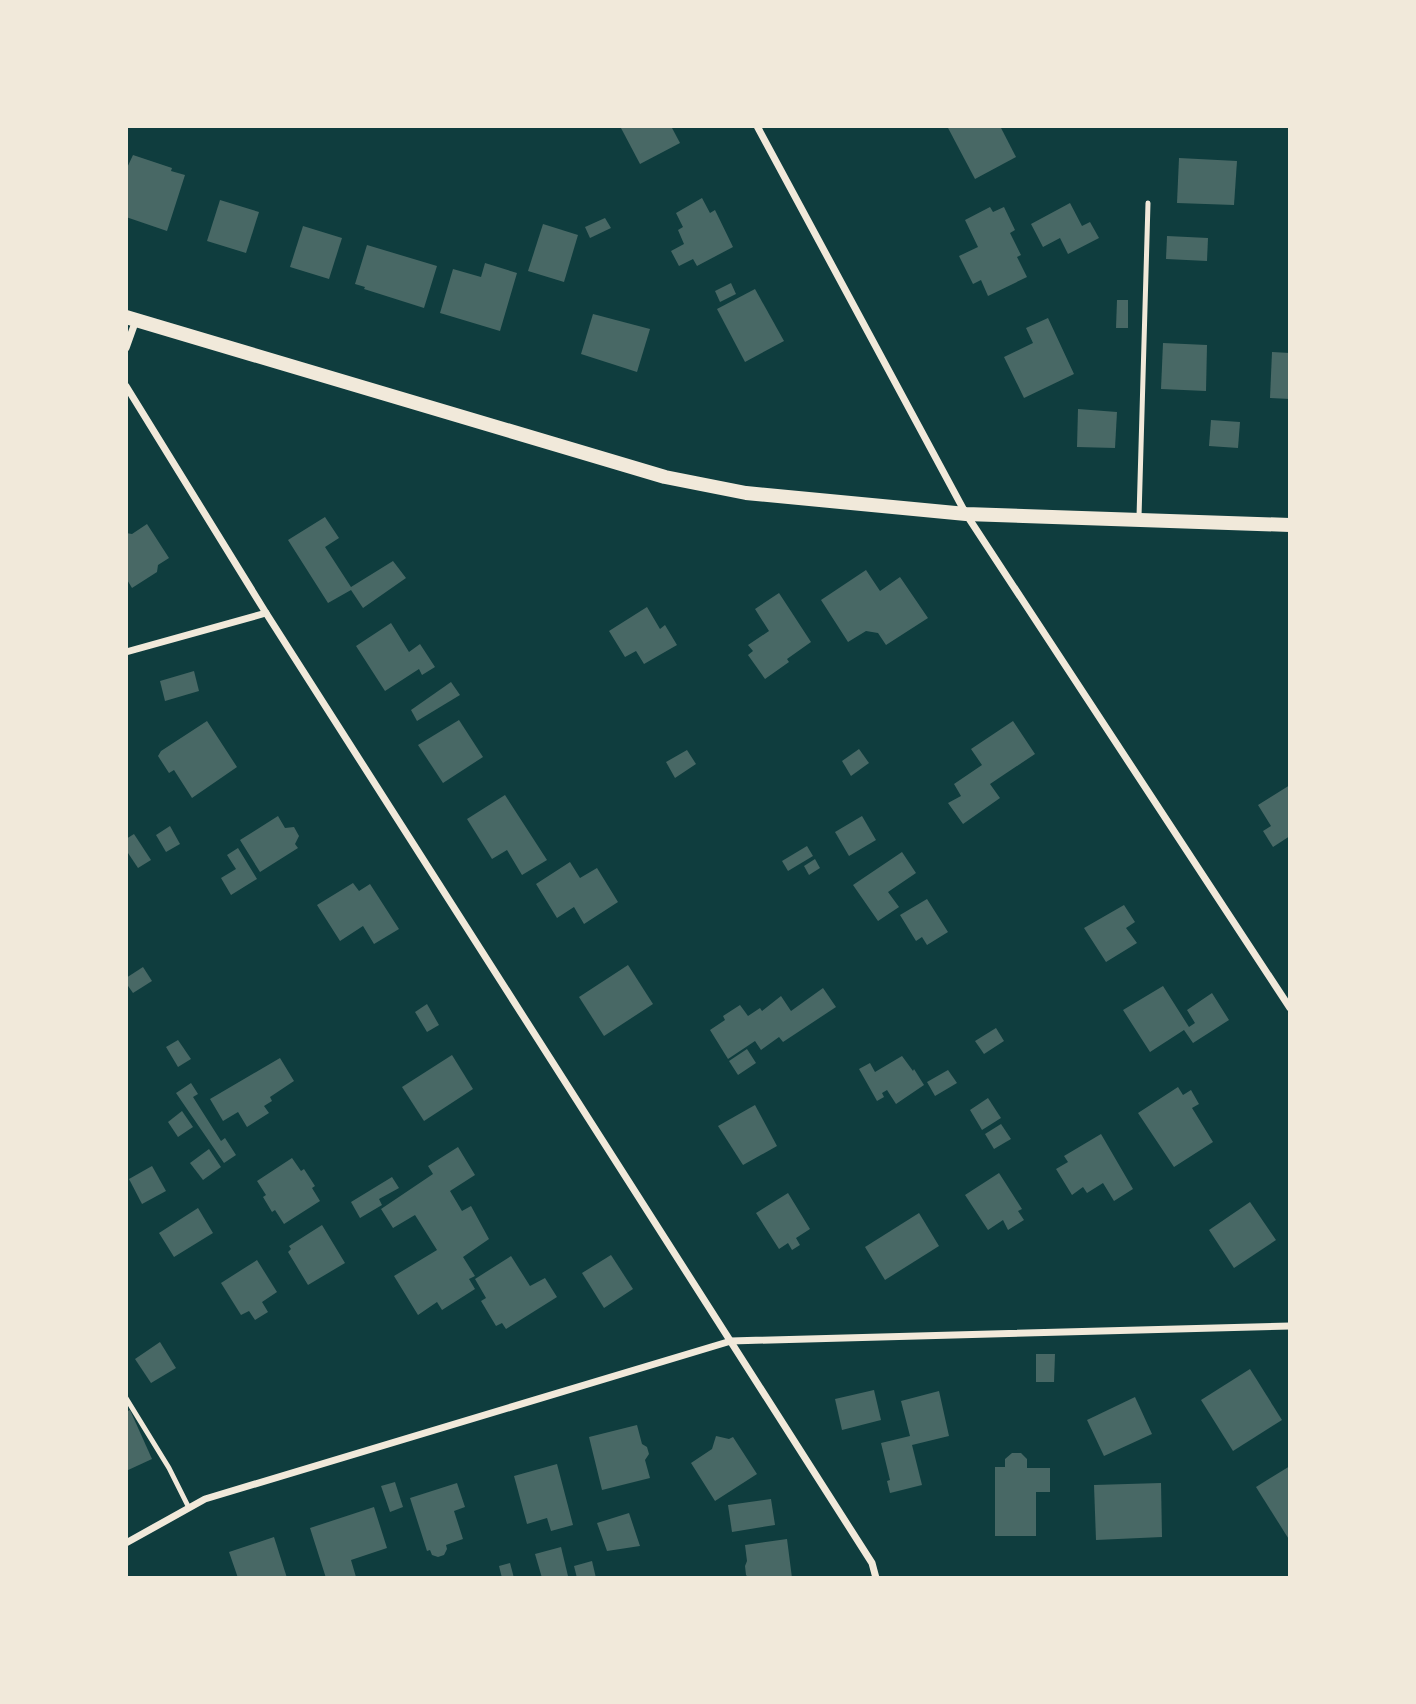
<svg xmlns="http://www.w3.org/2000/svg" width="1416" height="1704" viewBox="0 0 1416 1704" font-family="'PT Sans',sans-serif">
  <rect width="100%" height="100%" fill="#0f3d3e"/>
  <g fill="#486865">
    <path d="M626 126H671L680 143 640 164 621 128Z"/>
    <path d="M947 126H1000L1016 157 975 179Z"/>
    <path d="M133 155 172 168 171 171 185 175 167 231 126 217V170Z"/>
    <path d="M1179 158 1237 161 1234 205 1177 203Z"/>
    <path d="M702 198 710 213 715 210 733 247 697 266 693 259 679 266 671 251 684 244 678 230 683 227 676 213Z"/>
    <path d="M220 200 259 212 246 253 207 241Z"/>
    <path d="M1070 203 1082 226 1090 222 1099 238 1068 254 1060 238 1043 247 1031 224Z"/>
    <path d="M990 207 993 212 1004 207 1015 230 1010 233 1021 255 1017 257 1027 277 988 296 981 280 973 284 959 256 978 247 965 220Z"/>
    <path d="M605 218 611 228 590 238 585 227Z"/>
    <path d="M543 224 578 235 564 282 528 271Z"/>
    <path d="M303 226 342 238 329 279 290 267Z"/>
    <path d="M1167 236 1208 238 1207 261 1166 259Z"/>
    <path d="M367 245 437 266 424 308 364 289 365 287 355 284Z"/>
    <path d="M485 263 517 273 500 331 440 313 453 269 481 277Z"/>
    <path d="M731 283 736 294 720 302 715 291Z"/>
    <path d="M755 289 784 341 745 362 717 309Z"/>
    <path d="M1117 300H1128V328H1116Z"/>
    <path d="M593 314 650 329 637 372 581 354Z"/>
    <path d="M1048 318 1074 374 1024 398 1004 357 1033 343 1026 328Z"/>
    <path d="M1163 343 1207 345 1206 391 1161 389Z"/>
    <path d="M1272 352 1290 353V399L1270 398Z"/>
    <path d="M1078 409 1117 412 1115 448 1077 447Z"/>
    <path d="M1211 420 1240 422 1238 448 1209 446Z"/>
    <path d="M325 517 339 538 325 547 351 587 393 561 406 578 363 608 351 590 328 603 288 540Z"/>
    <path d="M147 524 169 558 158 565 157 572 132 588 126 578V533L132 534Z"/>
    <path d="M866 570 880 591 900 577 928 618 886 645 878 633 866 631 848 642 821 600Z"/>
    <path d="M779 593 811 642 787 659 789 662 765 679 748 655 753 651 748 645 769 631 755 609Z"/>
    <path d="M647 607 660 629 665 625 677 645 644 664 636 651 625 657 609 631Z"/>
    <path d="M391 623 409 652 420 644 435 667 422 675 419 669 385 691 356 646Z"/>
    <path d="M194 671 199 691 165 701 160 681Z"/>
    <path d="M451 682 460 695 417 721 411 710Z"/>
    <path d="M459 720 483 757 443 783 418 745Z"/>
    <path d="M207 721 237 767 192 798 174 770 169 773 158 756 161 751Z"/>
    <path d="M1013 721 1035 754 990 784 1000 798 963 824 948 803 961 796 954 784 982 765 971 749Z"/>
    <path d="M859 749 869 763 851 776 842 761Z"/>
    <path d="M687 750 696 764 675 778 666 762Z"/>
    <path d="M1290 785V836L1273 847 1263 831 1271 826 1258 805Z"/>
    <path d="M505 795 547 860 522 875 507 850 492 859 467 819Z"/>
    <path d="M278 816 285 828 294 827 299 836 295 844 298 848 260 872 240 840Z"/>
    <path d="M862 816 876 840 849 856 835 832Z"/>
    <path d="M170 826 180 844 166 852 156 835Z"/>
    <path d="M134 834 151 860 138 868 126 850V839Z"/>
    <path d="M807 846 813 856 788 871 782 861Z"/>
    <path d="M238 848 257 879 231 895 221 878 236 869 227 855Z"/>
    <path d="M902 852 916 873 888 892 899 907 878 921 853 885Z"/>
    <path d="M815 859 820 868 809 875 804 866Z"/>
    <path d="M570 862 580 878 597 868 618 902 584 924 574 907 557 918 536 884Z"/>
    <path d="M353 883 359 891 370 884 399 929 374 944 363 926 340 941 317 905Z"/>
    <path d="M927 899 948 932 927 945 922 937 916 941 900 915Z"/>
    <path d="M1124 905 1135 922 1126 928 1137 943 1106 962 1084 928Z"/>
    <path d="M628 965 653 1004 604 1036 579 997Z"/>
    <path d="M143 967 152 981 133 993 126 983V978Z"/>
    <path d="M1163 986 1189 1027 1195 1023 1187 1010 1212 993 1229 1020 1193 1043 1184 1030 1150 1052 1123 1010Z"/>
    <path d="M823 988 836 1007 783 1042 779 1037 761 1050 755 1041 728 1059 710 1030 725 1020 723 1016 740 1005 748 1016 760 1008 762 1011 781 996 791 1011Z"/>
    <path d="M427 1004 439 1025 427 1032 415 1012Z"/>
    <path d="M996 1028 1004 1041 984 1054 975 1041Z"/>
    <path d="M178 1040 191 1059 178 1067 166 1047Z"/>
    <path d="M747 1049 756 1063 738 1075 729 1061Z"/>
    <path d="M452 1055 473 1089 424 1121 402 1087Z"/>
    <path d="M902 1056 913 1071 914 1069 924 1085 896 1104 887 1090 882 1093 884 1097 877 1101 859 1069 870 1063 875 1072Z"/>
    <path d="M280 1058 294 1081 270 1097 272 1101 264 1106 269 1113 247 1127 238 1112 223 1121 210 1099Z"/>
    <path d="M948 1070 957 1083 935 1096 927 1082Z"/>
    <path d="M191 1083 198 1094 193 1097 221 1141 225 1138 236 1155 224 1163 176 1093Z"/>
    <path d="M1178 1087 1183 1095 1191 1090 1199 1104 1192 1108 1213 1142 1174 1167 1138 1113Z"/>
    <path d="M988 1098 1001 1118 982 1130 970 1110Z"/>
    <path d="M755 1105 777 1146 743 1165 718 1126Z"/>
    <path d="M182 1111 193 1127 178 1137 168 1122Z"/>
    <path d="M1001 1124 1011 1139 994 1149 985 1134Z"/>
    <path d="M1101 1134 1133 1189 1114 1201 1103 1183 1087 1193 1083 1187 1072 1195 1056 1169 1068 1162 1064 1156Z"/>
    <path d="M458 1147 475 1175 450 1191 462 1211 471 1206 489 1239 463 1257 475 1276 469 1279 475 1289 442 1310 437 1302 418 1315 394 1276 437 1250 415 1215 393 1228 381 1209 433 1174 428 1166Z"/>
    <path d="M209 1149 221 1167 203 1180 190 1163Z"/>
    <path d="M292 1158 301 1171 304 1169 315 1186 312 1188 320 1201 284 1224 275 1210 272 1212 263 1197 266 1195 257 1181Z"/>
    <path d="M152 1166 166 1191 142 1204 129 1179Z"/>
    <path d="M999 1173 1022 1209 1018 1211 1024 1220 1008 1230 1003 1220 988 1230 965 1195Z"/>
    <path d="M392 1177 399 1188 379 1199 382 1205 360 1218 351 1202Z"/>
    <path d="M788 1193 810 1229 796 1238 800 1245 792 1250 788 1243 779 1249 756 1213Z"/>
    <path d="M1250 1202 1276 1240 1234 1268 1209 1230Z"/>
    <path d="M198 1208 213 1233 174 1257 159 1233Z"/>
    <path d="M919 1213 939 1246 885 1280 865 1247Z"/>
    <path d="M322 1225 345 1263 308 1285 288 1252 291 1249 289 1246Z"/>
    <path d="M611 1255 633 1289 604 1308 582 1273Z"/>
    <path d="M511 1256 530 1286 545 1278 557 1297 506 1329 502 1323 496 1326 481 1301 486 1298 475 1279Z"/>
    <path d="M257 1260 277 1292 262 1302 268 1312 255 1320 249 1311 241 1315 221 1283Z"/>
    <path d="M160 1342 176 1368 151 1383 135 1359Z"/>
    <path d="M1036 1354H1055L1054 1382H1036Z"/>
    <path d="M1250 1369 1282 1420 1233 1451 1201 1400Z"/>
    <path d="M874 1390 881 1420 842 1430 835 1399Z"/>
    <path d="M939 1391 949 1436 912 1445 922 1485 890 1493 887 1481 890 1480 881 1443 910 1436 901 1401Z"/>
    <path d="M1135 1397 1152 1434 1104 1456 1087 1420Z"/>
    <path d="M130 1410 152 1459 126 1471V1412Z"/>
    <path d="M637 1425 642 1444 647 1447 649 1454 645 1460 650 1478 602 1490 589 1437Z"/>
    <path d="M716 1436 729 1439 733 1437 757 1474 715 1501 691 1463 712 1449Z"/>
    <path d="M1012 1453H1021L1027 1459V1468H1050V1492H1036V1536H995V1467H1005V1459Z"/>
    <path d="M557 1464 573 1525 551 1531 547 1518 527 1524 514 1476Z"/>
    <path d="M1290 1466V1541L1256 1487Z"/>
    <path d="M395 1482 403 1507 390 1512 381 1486Z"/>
    <path d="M457 1483 465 1507 454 1511 463 1539 446 1545 447 1549 444 1555 438 1557 432 1555 430 1550 427 1551 410 1498Z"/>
    <path d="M1161 1483 1162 1537 1096 1540 1094 1485Z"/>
    <path d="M771 1499 775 1525 732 1532 728 1505Z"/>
    <path d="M374 1507 387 1548 351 1560 356 1577 326 1578 310 1528Z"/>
    <path d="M629 1513 640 1546 607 1551 597 1523Z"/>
    <path d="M274 1537 287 1578H238L229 1552Z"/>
    <path d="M787 1539 792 1578H749L746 1575 745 1566 747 1561 745 1545Z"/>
    <path d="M561 1547 568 1576 542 1578 535 1554Z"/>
    <path d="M592 1561 596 1578H577L574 1566Z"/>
    <path d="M510 1563 514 1578H502L499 1566Z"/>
  </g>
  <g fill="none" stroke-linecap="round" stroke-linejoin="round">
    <g stroke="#f1e9da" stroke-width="5">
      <path d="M1139 517 1148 203"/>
      <path d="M126 1398 169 1468 189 1508"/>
    </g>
    <g stroke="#f1e9da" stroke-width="7">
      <path d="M757 126 966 514 1290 1008"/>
      <path d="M126 348 136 320"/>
      <path d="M126 386 266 613 872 1563 876 1578"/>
      <path d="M126 652 266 613"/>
      <path d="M126 1543 205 1499 731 1341 1290 1326"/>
    </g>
    <path stroke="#f1e9da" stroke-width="14" d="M126 317 665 477 746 493 966 514 1290 525"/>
  </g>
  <rect width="1416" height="1704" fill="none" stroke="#f1e9da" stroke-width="256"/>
</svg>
